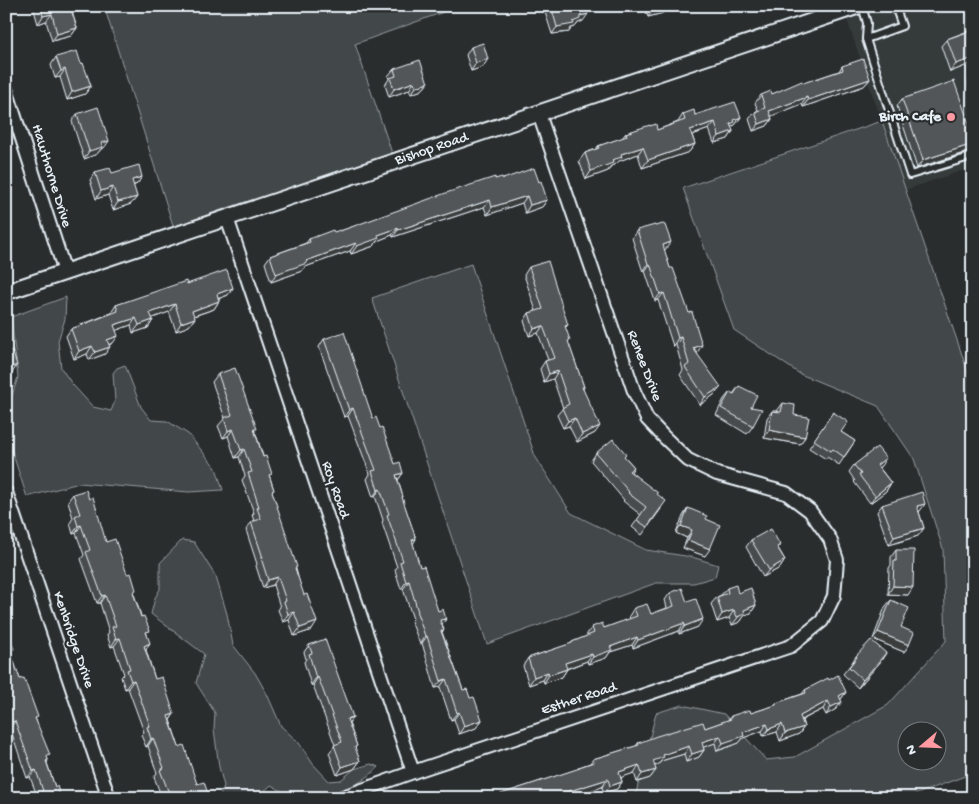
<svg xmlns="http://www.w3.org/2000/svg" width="979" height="804" viewBox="0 0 979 804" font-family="'Gochi Hand',sans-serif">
  <rect width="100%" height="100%" fill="#2a2d2e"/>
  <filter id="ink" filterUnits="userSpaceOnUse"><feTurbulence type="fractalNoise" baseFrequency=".02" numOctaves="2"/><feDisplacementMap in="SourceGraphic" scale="10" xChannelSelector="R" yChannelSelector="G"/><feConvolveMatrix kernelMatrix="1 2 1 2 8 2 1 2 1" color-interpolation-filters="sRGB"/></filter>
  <g filter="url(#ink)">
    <path fill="#363a3b" d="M808 6H973V167L905 190 844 11 813 21Z"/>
    <g fill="#424648" stroke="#959ca0" fill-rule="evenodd">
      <path d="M104 6H460L355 44 395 162 176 235Z"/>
      <path d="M882 121 973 387V773L906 798H619L636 793 656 713 682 705 724 714 766 760 795 757 888 705 946 641 943 549 914 459 878 406 800 374 734 330 683 188ZM906 732H936V762H906Z"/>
      <path d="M471 264 535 456 571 513 646 550 692 557 718 565 715 577 694 583H656L487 644 372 298Z"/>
      <path d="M66 297 65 319 58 341 61 368 72 384 93 407 111 411 115 401 113 373 117 368 125 365 141 407 151 420 167 421 188 434 216 468 223 490 189 492 79 483 27 497 6 433V406L10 402 18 377 11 317Z"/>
      <path d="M182 540 194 542 216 577 227 614 233 645 255 673 267 694 281 726 299 743 313 764 329 781 341 780 354 769 371 764 379 767C358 787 328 802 299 798 290 797 279 789 271 785L257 798H219L224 786 219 767 214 729 215 713 196 683 204 654 151 614 155 598 160 589V563Z"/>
    </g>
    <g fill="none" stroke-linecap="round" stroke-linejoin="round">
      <g stroke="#e8f1f8" stroke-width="10">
        <g id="service">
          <path d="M862 6 867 23 866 39 910 175 973 156"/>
          <path d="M866 39 902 26 895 6"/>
          <path d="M973 82V85"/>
        </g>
      </g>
      <g stroke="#e8f1f8" stroke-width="16">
        <g id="minor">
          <path d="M6 89 65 272"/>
          <path d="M227 218 413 772"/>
          <path d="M6 492 109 798"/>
          <path d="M340 798 413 772 791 646 822 621 834 596 837 560 830 539 810 511 786 493 717 474 688 460 664 437 647 419 634 391 539 114"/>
        </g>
      </g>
      <g stroke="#e8f1f8" stroke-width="19">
        <g id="tertiary">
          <path id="s1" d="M6 292 858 6"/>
        </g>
      </g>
      <use href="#service" stroke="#2a2d2e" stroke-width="6"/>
      <use href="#minor" stroke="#2a2d2e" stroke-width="12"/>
      <use href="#tertiary" stroke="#2a2d2e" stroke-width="15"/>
    </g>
    <g fill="#474b4d" stroke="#e8f1f8">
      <path d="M36 6H70L77 28 71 36 52 41 46 21 38 24 34 10Z"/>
      <path d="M543 6H586L583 21 578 23 575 27 571 28 569 32 552 34Z"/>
      <path d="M644 6H677L665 10 663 13 648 17Z"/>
      <path d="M973 25V61L970 64 950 72 941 46 947 39 968 31Z"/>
      <path d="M471 47 483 67 471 71 466 55Z"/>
      <path d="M56 57 81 64 91 86 85 94 67 100 60 77 55 78 51 65Z"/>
      <path d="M842 66 870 79 864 86 803 107 802 104 771 116 772 119 767 126 753 131 749 119 755 112 758 110 755 103 761 95 772 94 839 71Z"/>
      <path d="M394 69 428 83 422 90 411 94 409 90 389 97 385 85 389 79 388 76Z"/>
      <path d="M902 99 973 135V147L970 151 917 168 897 106Z"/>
      <path d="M77 114 104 148 101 149 97 154 84 159 72 121Z"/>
      <path d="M683 114 741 117 735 125 731 127 733 131 728 139 714 143 709 129 692 135 695 144 689 152 642 168 638 154 619 161 616 164 611 166 608 171 586 179 579 161 585 153 596 149 598 146 622 138 626 133 650 126 657 130 678 122Z"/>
      <path d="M95 172 142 177 137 184 133 186 137 197 131 204 113 210 108 195 96 199 90 180Z"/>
      <path d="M495 179H503L539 182 547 200 542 207 525 213 522 203 487 215 484 207 393 237 392 235 377 241 374 246 351 254 350 251 305 267 302 271 271 282 265 263 270 256 306 243 309 239 340 231Z"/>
      <path d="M637 230 665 250H664L697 353 715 394 700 405 680 375 683 370 676 345 673 346 658 300 655 301 645 271 643 272 632 238Z"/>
      <path d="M529 267 568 325 565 328 568 342 584 387 583 389 595 433 577 442 569 426 563 428 557 415 563 408 553 379 544 382 540 369 545 361 548 360 538 333 529 336 524 321 529 313 536 311 524 275Z"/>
      <path d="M187 284 233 288 228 295 219 299V301L214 309 194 316 195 318 189 326 176 331 169 312 152 318 153 320 148 328 133 333 131 325 116 330 113 343 109 345 105 354 89 360 87 354 74 359 66 336 71 329 111 313 116 305Z"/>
      <path d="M324 339 373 419 380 428 395 464 403 473 398 480 403 497 402 498 416 539 413 544 420 567 438 611 446 619 442 624 444 630 442 632 463 690 470 698 482 720 476 728 459 734 454 719 451 720 440 687 435 688 422 643 420 644 411 621 413 619 403 589H401L395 570 397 567 382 523 383 520 375 496 373 497 367 479 370 474 348 416 344 417 319 347Z"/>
      <path d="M218 374 255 431 274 490 272 492 296 569 312 630 294 636 289 620 283 622 278 610 280 607 273 585 263 588 256 566 257 564 246 530 251 522 254 521 252 515 254 513 242 480 245 476 239 457 235 458 228 436 223 438 218 426 225 418 212 382Z"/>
      <path d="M739 386 751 407 753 426 747 434 716 415 724 399 730 392 733 394Z"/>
      <path d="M783 403 794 415 805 437 800 444 764 438 767 418 772 411H777Z"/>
      <path d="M833 412 841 432 855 441 839 465 827 457 826 459 809 448Z"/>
      <path d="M596 453 624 456 634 467 631 472 657 494 661 509 642 535 632 527 641 515 623 501 624 500 591 461Z"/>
      <path d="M854 465 881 466 879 467 891 483 886 491 870 503 854 482 855 481 849 472Z"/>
      <path d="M73 494 89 499 106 542 134 594 147 634 146 650 155 679 174 714 170 720 179 747 197 784 208 798H162L154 777 157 773 148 746 146 747 141 735 144 732 128 688 125 689 121 677 124 674 114 646 111 647 107 635 109 632 100 603H97L81 559 84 555 76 533 73 534 70 523 73 518 68 501Z"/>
      <path d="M882 505 920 511 919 512 924 528 918 536 889 545 877 512Z"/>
      <path d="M688 508 706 519 705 556 683 548 687 538 676 533 683 516Z"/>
      <path d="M751 540 780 545 778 548 785 560 780 568 763 577 746 547Z"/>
      <path d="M896 550 908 595 888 594 889 568 891 565V557Z"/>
      <path d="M727 588 738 593 756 605 751 613 745 615 740 622 732 625 729 618 717 622 711 604 717 597 721 595Z"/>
      <path d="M670 593 687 602 698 627 679 634V631L633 648 632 645 610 652 606 658 588 664 587 661 567 669 562 677 544 683 543 680 529 685 523 666 528 658 570 644 572 642 587 636V634L592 627 604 628 630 619 629 616 634 608 651 614 667 608 665 600Z"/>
      <path d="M891 600 901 627 909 645 904 652 873 639 885 607Z"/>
      <path d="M6 626 11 653 20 679 36 720 48 760 47 763 55 787 61 798H30L32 795 36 793 30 777 27 778 10 728 6 730Z"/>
      <path d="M309 645 353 717 349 723 357 746 355 748 360 761 354 769 337 775 329 753 335 745 313 685H311L304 662 306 659 304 652Z"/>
      <path d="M856 656 881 661 858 688 843 674 851 664Z"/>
      <path d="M829 680 846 692 841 699 836 709 826 715 823 709 802 720 804 727 799 734 780 741 777 732 763 736 762 731 743 738 739 743 717 751 715 743 703 747 704 750 699 757 686 762 684 754 661 761 658 765 654 766 656 770 650 778 637 782 634 773 621 777 622 782 617 789 604 793 602 787 568 798H489L578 769 579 767 590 763 593 759 636 746 638 743 705 728 728 720 731 716 751 713 773 706 776 703 802 694 805 690Z"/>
    </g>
    <g fill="#3a3d3e" stroke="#e8f1f8">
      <path d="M664 6H677L665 10 663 13 648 17 653 10Z"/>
      <path d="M699 6H708L697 10Z"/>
      <path d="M52 14 46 21 38 24 43 16Z"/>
      <path d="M588 14 583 21 578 23 575 27 571 28 569 32 552 34 557 27 573 22 580 16Z"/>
      <path d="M77 28 71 36 52 41 57 34Z"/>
      <path d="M973 58V61L970 64 950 72 956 64Z"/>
      <path d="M488 59 483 67 471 71 476 63Z"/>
      <path d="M65 69 60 77 55 78 61 71Z"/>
      <path d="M870 79 864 86 803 107 808 100Z"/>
      <path d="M414 82 409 90 389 97 394 89Z"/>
      <path d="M428 83 422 90 411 94 416 87Z"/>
      <path d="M91 86 85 94 67 100 72 92Z"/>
      <path d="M807 97 802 104 764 119 769 111Z"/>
      <path d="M741 117 735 125 732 126 729 130 725 131 734 120Z"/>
      <path d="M772 119 767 126 753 131 759 124Z"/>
      <path d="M715 122 709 129 684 138 690 130Z"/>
      <path d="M733 131 728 139 714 143 719 136Z"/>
      <path d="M109 141 104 148 101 149 97 154 84 159 89 151 101 143Z"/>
      <path d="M695 144 689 152 642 168 648 160Z"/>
      <path d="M973 144V147L970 151 917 168 923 160Z"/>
      <path d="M643 147 638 154 619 161 616 164 611 166 608 171 586 179 591 171 612 160 621 154Z"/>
      <path d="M142 177 137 184 126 188 132 180Z"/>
      <path d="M113 187 108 195 96 199 101 191Z"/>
      <path d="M527 196 522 203 487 215 492 207Z"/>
      <path d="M137 197 131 204 113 210 118 202Z"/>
      <path d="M490 200 484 207 393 237 398 230Z"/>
      <path d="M547 200 542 207 525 213 530 205Z"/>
      <path d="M398 228 392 235 377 241 374 246 351 254 357 246 378 235Z"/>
      <path d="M671 242 665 250 657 253 663 245Z"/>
      <path d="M356 243 350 251 305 267 302 271 271 282 276 274 306 261Z"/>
      <path d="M648 264H650L645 271 643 272Z"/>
      <path d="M233 288 228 295 212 301 217 294Z"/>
      <path d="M664 293 658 300 655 301 660 294Z"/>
      <path d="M219 301 214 309 187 318 192 311Z"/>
      <path d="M175 304 169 312 145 321 150 313Z"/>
      <path d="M136 318 131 325 109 333 114 325Z"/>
      <path d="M195 318 189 326 176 331 181 323Z"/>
      <path d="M153 320 148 328 133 333 139 325Z"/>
      <path d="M543 326 538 333 529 336 534 329Z"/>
      <path d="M118 336 113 343 102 347 107 340Z"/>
      <path d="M681 337 676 345 673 346 678 338Z"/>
      <path d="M702 345 697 353 693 348Z"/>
      <path d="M92 346 87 354 74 359 79 351Z"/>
      <path d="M110 347 105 354 89 360 95 352Z"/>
      <path d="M17 365 12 373 6 374V369Z"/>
      <path d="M558 371 553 379 544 382 549 374Z"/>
      <path d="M721 387 715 394 700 405 705 397Z"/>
      <path d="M353 408 348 416 344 417 349 410Z"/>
      <path d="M575 418 569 426 563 428 568 421Z"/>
      <path d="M600 426 595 433 577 442 582 434Z"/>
      <path d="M233 429 228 436 223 438 228 431Z"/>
      <path d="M769 430 805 437 800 444 764 438Z"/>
      <path d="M244 449 239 457 235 458 241 450Z"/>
      <path d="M886 458 881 466 872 473 877 465Z"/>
      <path d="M403 473 398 480 396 475Z"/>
      <path d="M891 483 886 491 870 503 875 496Z"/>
      <path d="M380 489 375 496 373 497 378 490Z"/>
      <path d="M925 504 920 511 912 514 917 506Z"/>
      <path d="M81 525 76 533 73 534 78 526Z"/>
      <path d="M681 526 692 530 687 538 676 533Z"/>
      <path d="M924 528 918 536 889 545 894 537Z"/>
      <path d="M688 540 710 549 705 556 683 548Z"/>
      <path d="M785 560 780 568 763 577 769 570Z"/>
      <path d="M278 577 273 585 263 588 268 580Z"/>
      <path d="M409 581 403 589H401L406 582Z"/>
      <path d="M893 586 913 587 908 595 888 594Z"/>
      <path d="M105 595 100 603H97L102 596Z"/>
      <path d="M756 605 751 613 745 615 740 622 732 625 744 610Z"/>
      <path d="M734 610 729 618 717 622 722 614Z"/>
      <path d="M294 612 289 620 283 622 288 614Z"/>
      <path d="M446 619 441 626 440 620Z"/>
      <path d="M703 619 698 627 679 634 685 626Z"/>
      <path d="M317 622 312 630 294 636 300 628Z"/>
      <path d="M684 623 679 631 633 648 638 640Z"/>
      <path d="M878 632 909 645 904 652 873 639Z"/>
      <path d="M425 636H427L422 643 420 644Z"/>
      <path d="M637 637 632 645 610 652 606 658 588 664 593 657 610 647Z"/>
      <path d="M120 638 114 646 111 647 116 639Z"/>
      <path d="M150 643 145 651 144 646Z"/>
      <path d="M886 653 881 661 858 688 863 680Z"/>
      <path d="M592 654 587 661 560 671 565 663Z"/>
      <path d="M567 669 562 677 544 683 549 675Z"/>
      <path d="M548 672 543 680 529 685 534 677Z"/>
      <path d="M318 677 313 685H311L316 678Z"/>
      <path d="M446 679 440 687 435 688 441 681Z"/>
      <path d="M134 680 128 688 125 689 131 681Z"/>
      <path d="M846 692 841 699 833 703 839 696Z"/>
      <path d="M828 701 823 709 795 723 800 716Z"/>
      <path d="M842 702 836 709 826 715 831 707Z"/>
      <path d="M459 712 454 719 451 720 457 713Z"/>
      <path d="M174 714 169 721 168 716Z"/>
      <path d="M353 717 347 725V719Z"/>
      <path d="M482 720 476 728 459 734 464 726Z"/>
      <path d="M15 721 10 728 6 730V725L7 723Z"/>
      <path d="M767 724 762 731 743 738 739 743 717 751 723 743 743 732Z"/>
      <path d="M782 724 777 732 763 736 769 729Z"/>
      <path d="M804 727 799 734 780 741 785 733Z"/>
      <path d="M720 736 715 743 696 750 702 742Z"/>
      <path d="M153 738 148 746 146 747 151 739Z"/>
      <path d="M689 746 684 754 661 761 658 765 647 768 653 761 663 755Z"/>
      <path d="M704 750 699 757 686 762 692 754Z"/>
      <path d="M360 761 354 769 337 775 342 767Z"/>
      <path d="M639 765 634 773 614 780 619 772Z"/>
      <path d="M36 770 30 777 27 778 33 771Z"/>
      <path d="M656 770 650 778 637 782 642 774Z"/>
      <path d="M608 779 602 787 568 798H557L560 794Z"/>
      <path d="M622 782 617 789 604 793 610 786Z"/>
    </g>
    <g fill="#535759" stroke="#e8f1f8">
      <path d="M40 6H70L77 28 57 34 52 14 43 16Z"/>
      <path d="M551 6H586L588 14 580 16V19L573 22 574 24 557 27Z"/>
      <path d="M652 6H664L653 10Z"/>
      <path d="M973 30V46H972L973 58 956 64 947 39Z"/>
      <path d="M483 43 488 59 476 63 471 47Z"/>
      <path d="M77 51 81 64 83 63 91 86 72 92 65 69 61 71 56 57Z"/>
      <path d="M863 59 870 79 808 100 807 97 769 111 772 119 759 124 755 112 765 108 761 95 771 91 772 94 802 81 803 83 843 70 842 66Z"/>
      <path d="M420 60 428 83 416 87 414 82 394 89 390 78 396 76 394 69Z"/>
      <path d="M954 81 973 135V144L923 160 902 99Z"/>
      <path d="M735 102 741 117 734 120 735 122 730 124 733 131 719 136 715 122 690 130 695 144 648 160 643 147 621 154 622 157 612 160 613 163 591 171 585 153 599 148 598 146 627 136 626 133 650 125V126L656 124 657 130 685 120 683 114 694 110 695 115Z"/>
      <path d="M98 107 109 141 101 143 103 147 89 151 77 114Z"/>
      <path d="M139 165 142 177 132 180 137 197 118 202 113 187 101 191 95 172 110 168 112 173Z"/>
      <path d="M534 168 539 182 541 181 547 200 530 205 527 196 492 207 490 200 398 230V228L378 235 379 238 357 246 356 243 306 261 307 263 276 274 270 256 310 242 309 239 333 230 334 232 340 230V231L446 193 495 177V179L502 177 503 179Z"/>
      <path d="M663 224 665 225 671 242 663 245 670 268H673L689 313 692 312 702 345 693 348 721 387 705 397 685 367 689 364 681 337 678 338 664 293 660 294 650 264H648L637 230 655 225V226Z"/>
      <path d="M548 261 568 325 565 326 570 340 568 341 584 387H582L600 426 582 434 575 418 568 421 562 408 569 404 558 371 549 374 545 361 555 358 543 326 534 329 529 313 543 309 529 267Z"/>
      <path d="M227 270 233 288 217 294 219 301 192 311 195 318 181 323 175 304 150 313 153 320 139 325 136 318 114 325 118 336 107 340 110 347 95 352 92 346 79 351 71 329 118 311 116 305 186 281 187 284Z"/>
      <path d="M344 332 373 419 376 417 380 428 382 427 395 464 400 462 403 473 396 475 403 497H402L416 539 412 540 420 567 424 566 438 611 443 609 446 619 440 620 444 630 441 631 463 690 467 689 470 698 474 697 482 720 464 726 459 712 457 713 446 679 441 681 427 636H425L417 613 418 612 409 581 406 582 400 562 403 561 387 515 389 514 380 489 378 490 372 471 376 470 353 408 349 410 324 339Z"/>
      <path d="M12 350 17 365 6 369V353Z"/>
      <path d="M235 368 257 429H254L263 457 266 456 272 474 269 475 274 490 272 491 297 567 295 568 304 595 307 594 317 622 300 628 294 612 288 614 284 602 286 601 278 577 268 580 261 558H263L251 522 261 519 257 508 259 507 248 473 252 472 244 449 241 450 233 429 228 431 224 418 232 415 218 374Z"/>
      <path d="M739 386 757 395 751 407 762 409 753 426 721 408 730 392 734 394Z"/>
      <path d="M783 403 795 405 794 415 809 417 805 437 769 430 772 411 781 412Z"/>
      <path d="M833 412 848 422 841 432 855 441 844 457 833 449 831 451 814 440Z"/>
      <path d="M613 439 626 454 624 456 634 467 629 471 658 493 657 494 666 501 647 527 637 520 646 507 628 493 629 492 596 453Z"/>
      <path d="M877 447 886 458 877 465 891 483 875 496 859 475 861 474 854 465Z"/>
      <path d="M86 490 89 499 93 497 106 542 115 539 127 574 131 573 136 590 133 592 141 617 144 616 150 631 146 632 150 643 144 646 155 679 162 677 174 714 168 716 179 747 184 745 197 784 204 782 209 797 205 798H171L160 770 164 768 153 738 151 739 147 727 150 726 134 680 131 681 127 670 130 669 120 638 116 639 112 627 116 626 105 595 102 596 86 552 90 550 81 525 78 526 75 516 80 514 73 494Z"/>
      <path d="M922 492 925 504 917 506 924 528 894 537 882 505Z"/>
      <path d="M688 508 707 516 706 519 720 525 710 549 688 540 692 530 681 526Z"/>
      <path d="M771 529 780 545 777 547 785 560 769 570 751 540Z"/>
      <path d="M896 550H914L913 587 893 586 894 561H896Z"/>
      <path d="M736 585 738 593 751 588 756 605 744 610 745 614 737 617 734 610 722 614 717 597 728 593 727 588Z"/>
      <path d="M682 588 687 602 696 599 703 619 685 626 684 623 638 640 637 637 610 647 612 650 593 657 592 654 565 663 567 669 549 675 548 672 534 677 528 658 572 643V642L594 633 592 627 602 623 604 628 637 616 634 608 647 604 651 614 674 606 670 593Z"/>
      <path d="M891 600 909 608 901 627 914 633 909 645 878 632Z"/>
      <path d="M6 626 14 649 10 651 20 679 24 678 38 717 35 718 50 755 47 756 48 760 46 761 55 787 57 786 61 798H33L32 795 43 791 36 770 33 771 15 721 7 723 6 720V709L8 708 6 701Z"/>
      <path d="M325 639 353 717 347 719 357 746 355 747 360 761 342 767 334 745 342 742 318 677 316 678 309 654 312 653 309 645Z"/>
      <path d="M871 640 886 653 863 680 849 667 857 657 856 656Z"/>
      <path d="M838 675 846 692 839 696 842 702 831 707 828 701 800 716 804 727 785 733 782 724 769 729 767 724 743 732 744 736 723 743 720 736 702 742 704 750 692 754 689 746 663 755 664 757 653 761 656 770 642 774 639 765 619 772 622 782 610 786 608 779 560 794 561 798H489L580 768 579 767 594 762 593 759 639 745 638 743 657 736 703 722 705 728 731 719V716L743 712 750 710 751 713 776 705V703L806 693 805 690 828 678 829 680Z"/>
    </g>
  </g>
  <circle fill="#ff9aa2" stroke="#2a2d2e" stroke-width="2" cx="951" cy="117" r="5"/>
  <g text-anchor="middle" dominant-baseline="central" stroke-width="4.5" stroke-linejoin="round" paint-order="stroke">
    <g font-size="15" font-weight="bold" fill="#e8f1f8" stroke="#2a2d2e" text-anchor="end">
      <text x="941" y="117">Birch Cafe</text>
    </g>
    <g font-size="15" fill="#e8f1f8" stroke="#2a2d2e">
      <text stroke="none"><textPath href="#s1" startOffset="449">Bishop Road</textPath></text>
      <text transform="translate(51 176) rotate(73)">Hawthorne Drive</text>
      <text transform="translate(644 366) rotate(69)">Renee Drive</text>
      <text transform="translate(335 490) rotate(71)">Roy Road</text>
      <text transform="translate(73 640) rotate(71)">Kenbridge Drive</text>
      <text transform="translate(579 699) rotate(-18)">Esther Road</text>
    </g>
  </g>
  <rect width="979" height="804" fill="none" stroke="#2a2d2e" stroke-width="25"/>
  <rect x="12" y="12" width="954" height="779" fill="none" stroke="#e8f1f8" stroke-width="2" filter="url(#ink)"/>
  <g transform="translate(922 746) rotate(251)"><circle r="24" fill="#2a2d2e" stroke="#767b7f"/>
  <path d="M0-4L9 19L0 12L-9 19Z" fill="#ff9aa2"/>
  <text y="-8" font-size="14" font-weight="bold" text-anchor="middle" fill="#e8f1f8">N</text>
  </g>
</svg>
